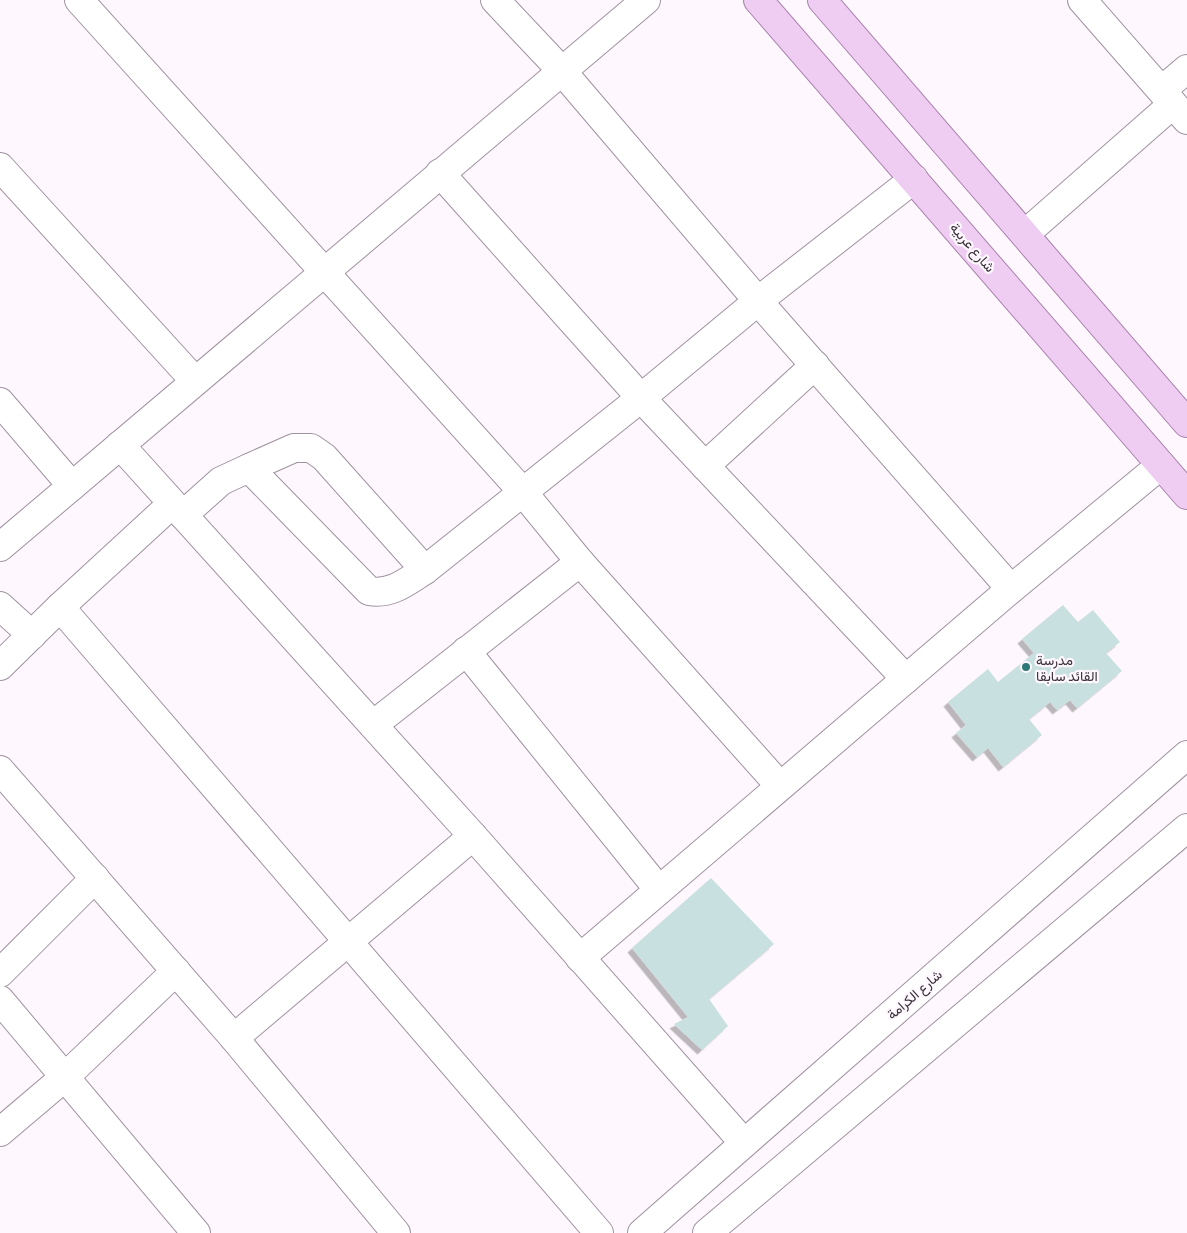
<svg xmlns="http://www.w3.org/2000/svg" width="1187" height="1233" viewBox="0 0 1187 1233" font-family="Commissioner,Vazirmatn,sans-serif">
  <defs>
    <filter id="shadow"><feDropShadow dx="-4.5" dy="4.5" stdDeviation="0" flood-color="#0004"/></filter>
  </defs>
  <rect width="100%" height="100%" fill="#fef8fe"/>
  <g fill="#c9e0e0" filter="url(#shadow)">
    <path d="M1063 605 1078 622 1093 610 1120 642 1106 653 1122 671 1077 708 1070 700 1057 710 1050 702 1029 719 1042 735 1003 767 988 748 977 757 956 733 966 725 948 702 988 669 998 682 1034 653 1022 639Z"/>
    <path d="M711 878 774 944 709 999 728 1026 702 1050 674 1024 688 1017 632 948Z"/>
  </g>
  <g fill="none" stroke-linecap="round" stroke-linejoin="round">
    <g stroke="#9f92a0" stroke-width="30">
      <g id="minor">
        <path d="M79 0 522 491 580 562 780 786"/>
        <path d="M495 0 561 70 758 301 1011 589"/>
        <path d="M1082 0 1187 120"/>
        <path d="M1162 90 1187 69"/>
        <path d="M0 167 195 381"/>
        <path d="M440 173 641 398 906 679"/>
        <path d="M1025 234 1173 104"/>
        <path d="M0 402 72 486"/>
        <path d="M120 445 473 836 744 1143"/>
        <path d="M705 466 815 365"/>
        <path d="M249 468 294 448H311L324 457 425 570"/>
        <path d="M183 515 221 481 249 468 369 591C391 595 406 582 425 570L641 398 758 301 914 179"/>
        <path d="M0 547 646 0"/>
        <path d="M0 606 32 635"/>
        <path d="M60 607 599 1233"/>
        <path d="M466 651 659 890"/>
        <path d="M0 666 60 607 172 504"/>
        <path d="M373 725 580 562"/>
        <path d="M0 770 234 1038 396 1233"/>
        <path d="M580 958 1011 589 1161 465"/>
        <path d="M0 973 95 878"/>
        <path d="M0 1000 196 1233"/>
        <path d="M234 1038 473 836"/>
        <path d="M0 1132 66 1076 176 971"/>
        <path d="M642 1233 1187 755"/>
        <path d="M707 1233 1187 828"/>
      </g>
    </g>
    <g stroke="#a881ac" stroke-width="30">
      <g id="major">
        <path d="M758 0 1187 495"/>
        <path d="M822 0 1187 423"/>
      </g>
    </g>
    <use href="#minor" stroke="#fff" stroke-width="28"/>
    <use href="#major" stroke="#efcdf2" stroke-width="28"/>
  </g>
  <circle fill="#2e7878" stroke="#fef8fe" stroke-width="2" cx="1026" cy="667" r="5"/>
  <g text-anchor="middle" dominant-baseline="central" stroke-width="4.5" stroke-linejoin="round" paint-order="stroke">
    <g font-size="14" fill="#383238" stroke="#fef8fe">
      <text transform="translate(973 247) rotate(49)">شارع عربية</text>
      <text transform="translate(914 994) rotate(-41)">شارع الكرامة</text>
    </g>
    <g font-size="14" fill="#383238" stroke="#fef8fe" text-anchor="start">
      <text x="1036" y="659">مدرسة<tspan x="1036" dy="16">القائد سابقا</tspan></text>
    </g>
  </g>
</svg>
